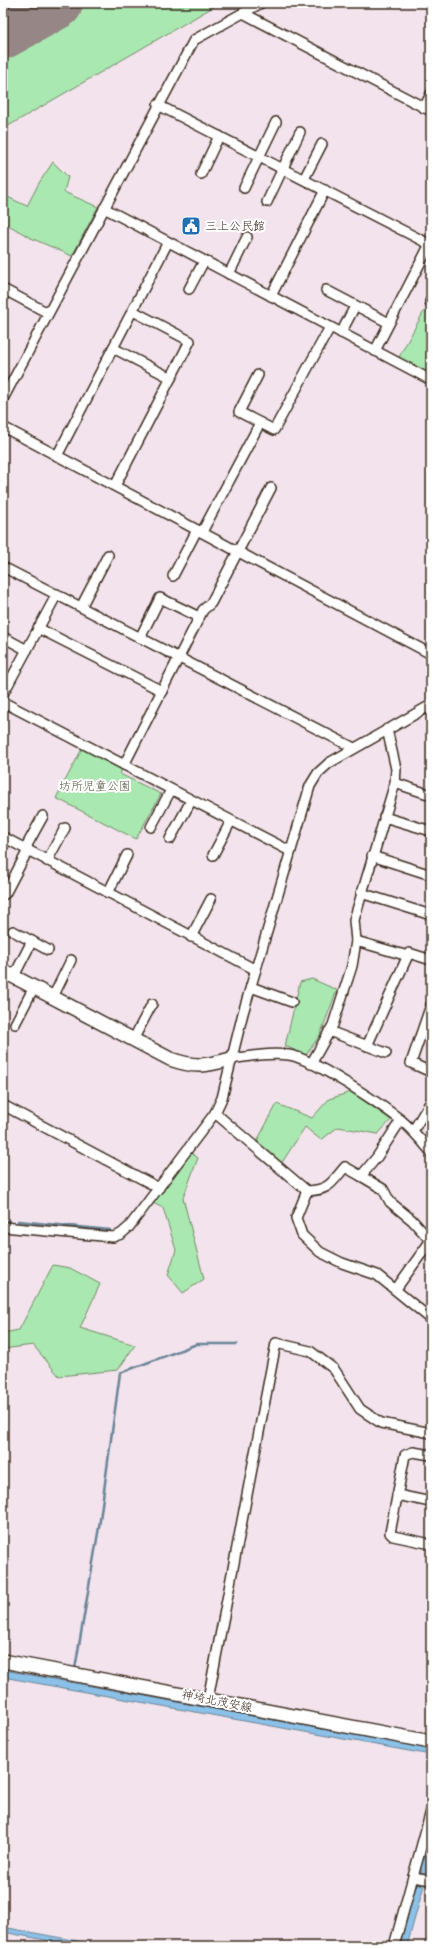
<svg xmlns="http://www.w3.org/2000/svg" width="434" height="1949" viewBox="0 0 434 1949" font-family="'Shantell Sans','Klee One',sans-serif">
  <rect width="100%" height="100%" fill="#f2e3ec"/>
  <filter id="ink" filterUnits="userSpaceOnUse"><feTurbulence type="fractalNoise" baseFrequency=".025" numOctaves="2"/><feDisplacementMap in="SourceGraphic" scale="8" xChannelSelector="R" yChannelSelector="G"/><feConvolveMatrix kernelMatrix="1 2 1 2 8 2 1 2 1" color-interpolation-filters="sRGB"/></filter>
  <g filter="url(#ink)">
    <g fill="#a9e8b0" stroke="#728967">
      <path d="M82 3H220L3 129V48Z"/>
      <path d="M53 162 68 177 64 192 98 207 72 256 31 238 3 222V195L27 206 39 183Z"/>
      <path d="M424 311 431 315V377L398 359Z"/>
      <path d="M83 747 122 769 120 774 161 794 136 839 56 798Z"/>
      <path d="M312 979 337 990 320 1035 306 1055 285 1046 300 982Z"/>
      <path d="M351 1092 391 1120 378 1134 338 1127 321 1140 305 1127 281 1164 257 1141 277 1104 312 1118 329 1099Z"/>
      <path d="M191 1153 198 1158 183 1198 204 1279 183 1293 168 1275 176 1250 163 1208 153 1203Z"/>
      <path d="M53 1265 70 1268 100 1284 80 1328 135 1345 118 1370 59 1376 33 1345 3 1349V1333L19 1330Z"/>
    </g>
    <g fill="#8bc1e8" stroke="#6b8597">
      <path d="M4 1670 431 1749V1755L3 1677Z"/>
      <path d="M431 1828V1856L428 1871 407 1946H400L415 1886 418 1884 422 1870 420 1868Z"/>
      <path d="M3 1927 104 1946H77L3 1932Z"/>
    </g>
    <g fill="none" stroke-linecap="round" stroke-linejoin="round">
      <g stroke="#6b8597" stroke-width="2.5">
        <path d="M3 1220 9 1221"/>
        <path d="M18 1221 110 1230"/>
        <path d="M3 1263V1262"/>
        <path d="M75 1669 99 1527 120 1373 197 1344H237"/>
      </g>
      <path stroke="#968685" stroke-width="52" d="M3 33 57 3"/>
      <g stroke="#3b2a1e" stroke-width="12">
        <g id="street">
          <path d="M243 13 431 111"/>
          <path d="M158 105 431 245"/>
          <path d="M424 108 431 94"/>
          <path d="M201 174 219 136"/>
          <path d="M304 179 322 144"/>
          <path d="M244 188 276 122"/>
          <path d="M267 202 300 132"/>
          <path d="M104 208 431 380"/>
          <path d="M229 274 247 237"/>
          <path d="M3 289 48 313"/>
          <path d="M189 289 204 261"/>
          <path d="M326 290 389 323"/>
          <path d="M271 296 325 190"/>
          <path d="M430 302 431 300"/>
          <path d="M341 333 355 306"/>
          <path d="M113 348 171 378"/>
          <path d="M375 351 431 242"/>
          <path d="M258 375 239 412 274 430 330 327"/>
          <path d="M3 399 194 40 261 3"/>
          <path d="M3 427 431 654"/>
          <path d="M57 456 168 242"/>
          <path d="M115 486 190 341 133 311"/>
          <path d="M202 532 260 423"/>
          <path d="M3 567 354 748"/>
          <path d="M173 576 197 530"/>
          <path d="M81 607 108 555"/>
          <path d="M38 628 162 691"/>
          <path d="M3 637 27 650"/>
          <path d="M140 638 160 598 199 617"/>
          <path d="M3 694 57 594"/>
          <path d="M3 702 290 851"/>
          <path d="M124 765 203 610 211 603 271 488"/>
          <path d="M395 783 431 795"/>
          <path d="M384 817 431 831"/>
          <path d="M151 827 171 790"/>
          <path d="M3 837 256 970"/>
          <path d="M170 839 191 801"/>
          <path d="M213 855 231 821"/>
          <path d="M372 856 431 875"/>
          <path d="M47 861 65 828"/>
          <path d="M108 893 127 855"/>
          <path d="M361 893 431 915"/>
          <path d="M5 894 28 850 27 845 43 816"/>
          <path d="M13 931 48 950"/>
          <path d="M191 937 211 899"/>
          <path d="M356 941 408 956"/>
          <path d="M14 976 32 941"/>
          <path d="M251 987 292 1002"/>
          <path d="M53 997 71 960"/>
          <path d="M431 1005 411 1063 431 1072"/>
          <path d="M15 1024 34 987"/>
          <path d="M329 1031 386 1053"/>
          <path d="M133 1040 152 1004"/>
          <path d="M367 1046 409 953 431 960"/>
          <path d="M231 1059C250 1056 269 1053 289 1055 312 1058 382 1105 402 1121 413 1130 422 1141 431 1152"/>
          <path d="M311 1064 333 1025 352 966 356 941 354 920 395 783 396 769 387 729"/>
          <path d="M3 1105 159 1188"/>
          <path d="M215 1113 307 1191C330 1190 331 1183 345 1167L361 1176 377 1157 401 1120"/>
          <path d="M413 1131 431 1101"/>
          <path d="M361 1176 383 1189 390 1202 412 1220 430 1240"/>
          <path d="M307 1191 296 1218 302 1235 320 1252 342 1263 377 1275 431 1319"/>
          <path d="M3 1227 113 1237 121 1234 129 1227 215 1113 222 1098 243 1013 310 786 318 773 329 763 431 705"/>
          <path d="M396 1289 431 1240"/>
          <path d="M431 1455 413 1452 405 1455 390 1533 393 1536 431 1544"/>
          <path d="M397 1495 431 1502"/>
          <path d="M208 1699 276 1343 310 1351 334 1369 360 1409 381 1423 431 1433"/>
          <path d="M413 1877 431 1880"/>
          <path d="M394 1946 431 1811"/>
        </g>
      </g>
      <g stroke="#3b2a1e" stroke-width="16">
        <g id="secondary">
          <path d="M3 971 170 1059C196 1068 205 1066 231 1059"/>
          <path d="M3 1661 431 1742"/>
        </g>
      </g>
      <use href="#street" stroke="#fff" stroke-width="9"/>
      <use href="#secondary" stroke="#fff" stroke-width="13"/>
    </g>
  </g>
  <defs>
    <g id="civic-square" transform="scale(1)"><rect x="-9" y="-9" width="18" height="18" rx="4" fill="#1f6fb2" stroke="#fff"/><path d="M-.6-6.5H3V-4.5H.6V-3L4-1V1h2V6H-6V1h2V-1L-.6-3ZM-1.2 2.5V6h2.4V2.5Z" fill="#fff"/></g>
  </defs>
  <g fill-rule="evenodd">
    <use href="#civic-square" x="191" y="226"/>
  </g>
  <g text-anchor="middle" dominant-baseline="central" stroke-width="4" stroke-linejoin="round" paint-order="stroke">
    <g font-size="12" fill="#3b2a1e" stroke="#fff" text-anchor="start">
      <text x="205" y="226">三上公民館</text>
    </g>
    <g font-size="12" fill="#565a42" stroke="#fff">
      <text x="95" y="786">坊所児童公園</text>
    </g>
    <g font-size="12" fill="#3b2a1e" stroke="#fff">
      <text transform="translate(217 1701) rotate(11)">神埼北茂安線</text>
    </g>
  </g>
  <rect width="434" height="1949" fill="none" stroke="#fff" stroke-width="16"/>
  <rect x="8" y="8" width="418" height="1933" fill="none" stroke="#3b2a1e" stroke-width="1.5" filter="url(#ink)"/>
</svg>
